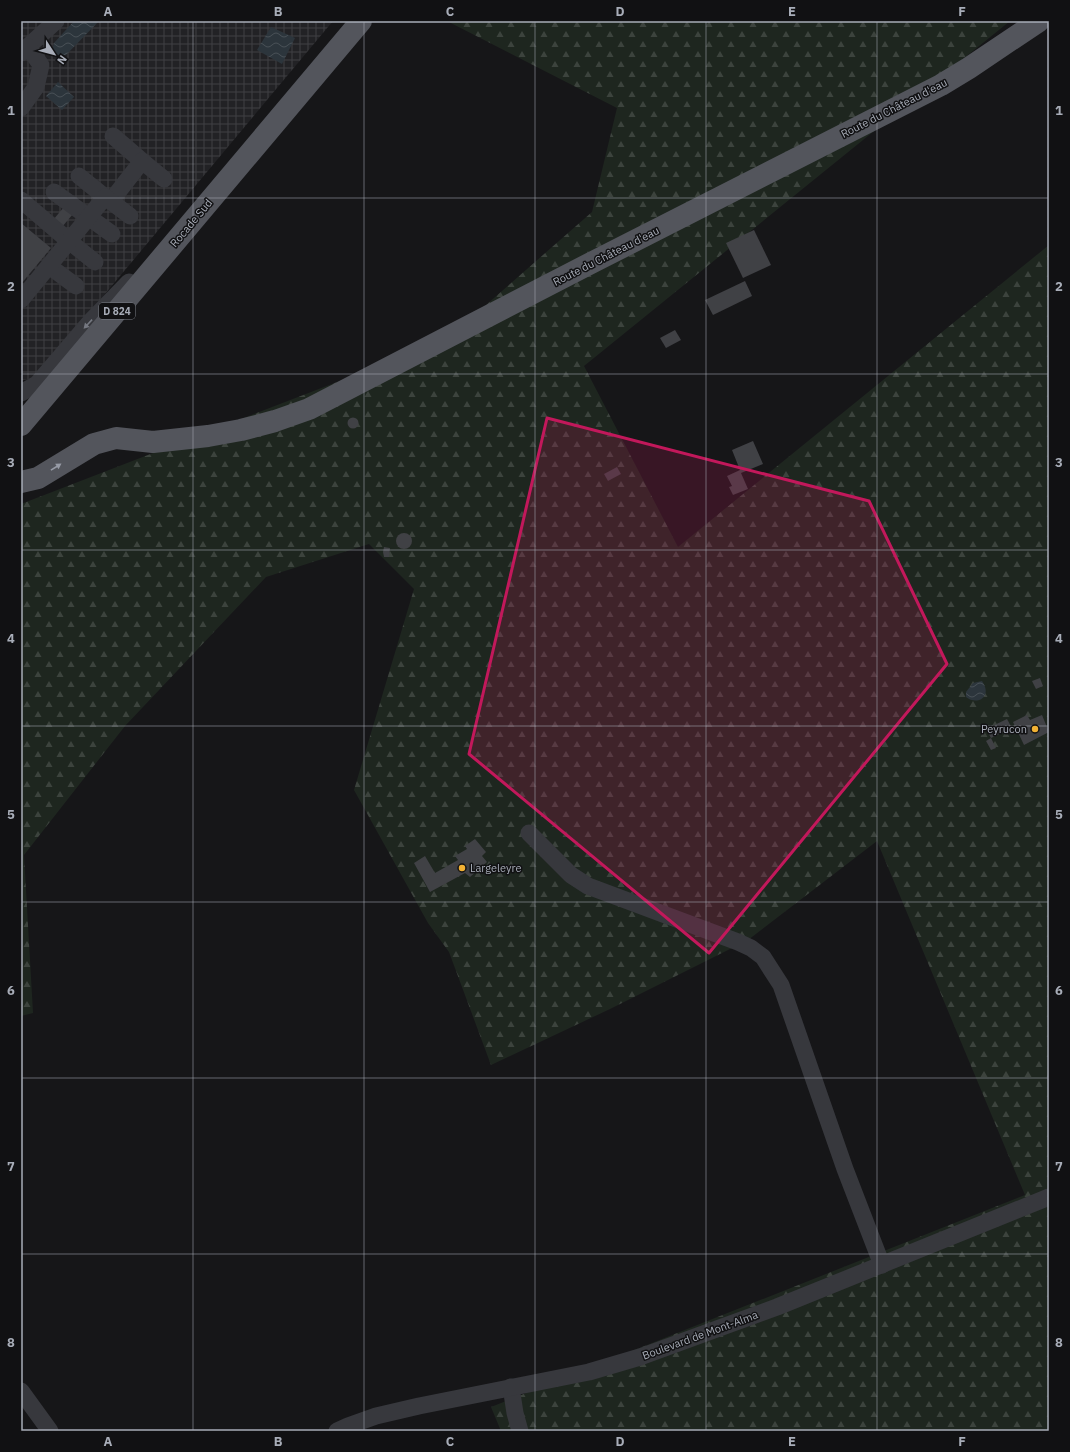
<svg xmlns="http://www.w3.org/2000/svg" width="1070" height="1452" viewBox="0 0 1070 1452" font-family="'IBM Plex Sans',sans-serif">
  <defs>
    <pattern id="industrial-grid" width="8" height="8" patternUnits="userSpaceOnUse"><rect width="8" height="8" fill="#222225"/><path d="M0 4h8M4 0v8" fill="none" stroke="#3f3f43"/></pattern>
    <pattern id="forest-firs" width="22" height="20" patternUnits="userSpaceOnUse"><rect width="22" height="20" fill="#1e261f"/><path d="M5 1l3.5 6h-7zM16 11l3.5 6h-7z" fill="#3c433d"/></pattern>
    <pattern id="water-waves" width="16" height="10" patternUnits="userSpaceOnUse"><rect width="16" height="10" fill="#2c353c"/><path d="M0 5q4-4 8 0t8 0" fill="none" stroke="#485056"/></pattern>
  </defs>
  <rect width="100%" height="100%" fill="#161618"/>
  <path fill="url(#industrial-grid)" d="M21 21H333L34 379 21 380Z"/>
  <path fill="url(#forest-firs)" d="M447 21H1010L584 366 678 547 1049 245V1431H501L491 1407 1025 1195 877 841 748 940 610 1009 491 1065 449 952 428 923 354 790 414 589 369 544 266 577 125 726 24 855 33 1013 21 1016V504L446 340 592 212 617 108Z"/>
  <g fill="url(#water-waves)">
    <path d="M74 21H99L66 55H58L52 50 54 43Z"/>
    <path d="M271 27 295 38 282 64 257 50Z"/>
    <path d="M58 82 74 97 62 110 46 96Z"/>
    <path d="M982 681C993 697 977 706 966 697V692L973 683Z"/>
  </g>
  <g fill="#404145">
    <path d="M64 207 73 214 62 227 53 220Z"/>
    <path d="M21 223 51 248 21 284Z"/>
    <path d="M754 230 771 265 743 278 726 243Z"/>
    <path d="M745 281 752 296 713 315 705 300Z"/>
    <path d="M675 330 681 340 666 348 660 338Z"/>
    <circle cx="353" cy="423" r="5.5"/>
    <path d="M753 441 763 464 741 473 748 489 733 495 729 487 732 486 727 476 740 470 732 450Z"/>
    <path d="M617 467 621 474 608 481 604 474Z"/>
    <circle cx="404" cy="541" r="8"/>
    <path d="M384 547 390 548 389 557H384L383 552Z"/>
    <path d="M1040 678 1043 686 1036 689 1032 681Z"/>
    <path d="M1027 715 1030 720 1042 715 1049 732 1024 745 1013 722Z"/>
    <path d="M1007 719 1012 728 991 738 996 748 991 750 986 741 991 738 986 729Z"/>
    <path d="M475 839 486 852 482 856 487 862 470 877 465 873 430 892 414 863 425 856 435 873 458 860 455 856 467 849 465 846Z"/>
  </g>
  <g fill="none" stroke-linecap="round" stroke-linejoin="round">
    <g stroke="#37383d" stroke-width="17">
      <path d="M21 53 56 21"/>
      <path d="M21 108 36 87 41 65 28 47"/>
      <path d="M113 136 142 161"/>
      <path d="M79 176 105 197"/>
      <path d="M54 192 112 234"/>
      <path d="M21 200 69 241 95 262"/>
      <path d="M111 201 142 161 164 179"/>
      <path d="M49 266 76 286"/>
      <path d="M21 300 105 197 130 216"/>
      <path d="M21 393 37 384 90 322 129 282"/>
      <path d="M529 833 571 875 588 886 738 942 751 948 763 957 781 985 845 1169 882 1265"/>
      <path d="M511 1387 515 1413 520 1431"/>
      <path d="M21 1391 50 1431"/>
      <path d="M337 1431 348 1426 376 1416 419 1406 589 1372 640 1357 777 1307 1049 1197"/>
    </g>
    <g stroke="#53555c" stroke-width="22">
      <path d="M21 425 361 21"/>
      <path d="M21 482 38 478 94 444 116 438 153 442 208 436 241 430 275 421 309 409 591 263 941 85 969 68 1039 21"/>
    </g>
  </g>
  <defs><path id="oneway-solid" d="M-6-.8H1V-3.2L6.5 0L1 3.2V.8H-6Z"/></defs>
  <use fill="#757881" href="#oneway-solid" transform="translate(88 324) rotate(133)"/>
  <use fill="#979ba6" href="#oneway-solid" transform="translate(56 467) rotate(-32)"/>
  <path fill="#c2185b" fill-opacity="0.2" stroke="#c2185b" stroke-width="3" stroke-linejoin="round" d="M547 418 869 501 947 664 709 953 469 754Z"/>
  <path fill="none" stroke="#a8adb8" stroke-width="1" stroke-opacity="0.55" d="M193 21V1431M364 21V1431M535 21V1431M706 21V1431M877 21V1431M21 198H1049M21 374H1049M21 550H1049M21 726H1049M21 902H1049M21 1078H1049M21 1254H1049"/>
  <g fill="#f2b134" stroke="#111113" stroke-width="1.5">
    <circle cx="1035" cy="729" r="4"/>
    <circle cx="462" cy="868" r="4"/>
  </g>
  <g text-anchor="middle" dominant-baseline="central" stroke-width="3" stroke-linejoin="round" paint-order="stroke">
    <rect fill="#111113" stroke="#7b7e86" stroke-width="1" x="99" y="303" width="36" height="16" rx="3"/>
    <g font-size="10" font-weight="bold" fill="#a8adb8">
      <text x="117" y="311">D 824</text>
    </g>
    <g font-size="11" fill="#a8adb8" stroke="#111113">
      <text transform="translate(894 108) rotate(-27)">Route du Château d'eau</text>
      <text transform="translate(191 223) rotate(-50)">Rocade Sud</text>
      <text transform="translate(606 256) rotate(-27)">Route du Château d'eau</text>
      <text transform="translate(700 1335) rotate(-20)">Boulevard de Mont-Alma</text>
    </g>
    <g font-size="11" fill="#a8adb8" stroke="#111113" text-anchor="end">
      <text x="1027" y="729">Peyrucon</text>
      <text x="470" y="868" text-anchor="start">Largeleyre</text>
    </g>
  </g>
  <rect width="1070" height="1452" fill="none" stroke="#111113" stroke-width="44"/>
  <g transform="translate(54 54) rotate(126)" stroke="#111113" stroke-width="3" paint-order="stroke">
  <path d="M0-3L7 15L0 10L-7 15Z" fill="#a8adb8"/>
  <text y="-6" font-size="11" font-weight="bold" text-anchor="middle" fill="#a8adb8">N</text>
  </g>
  <rect x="22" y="22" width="1026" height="1408" fill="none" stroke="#a8adb8" stroke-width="1.5"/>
  <g font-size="13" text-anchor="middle" font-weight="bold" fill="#a8adb8">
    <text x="108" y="16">A</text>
    <text x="278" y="16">B</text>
    <text x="450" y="16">C</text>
    <text x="620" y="16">D</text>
    <text x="792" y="16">E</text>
    <text x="962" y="16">F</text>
    <text x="11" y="115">1</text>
    <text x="1059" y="115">1</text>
    <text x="11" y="291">2</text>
    <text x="1059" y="291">2</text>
    <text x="11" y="467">3</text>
    <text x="1059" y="467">3</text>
    <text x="11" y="643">4</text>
    <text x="1059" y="643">4</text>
    <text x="11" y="819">5</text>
    <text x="1059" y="819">5</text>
    <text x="11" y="995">6</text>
    <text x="1059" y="995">6</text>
    <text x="11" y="1171">7</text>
    <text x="1059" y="1171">7</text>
    <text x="11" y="1347">8</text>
    <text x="1059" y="1347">8</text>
    <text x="108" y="1446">A</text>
    <text x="278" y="1446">B</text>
    <text x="450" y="1446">C</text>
    <text x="620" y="1446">D</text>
    <text x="792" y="1446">E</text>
    <text x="962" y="1446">F</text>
  </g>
</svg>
